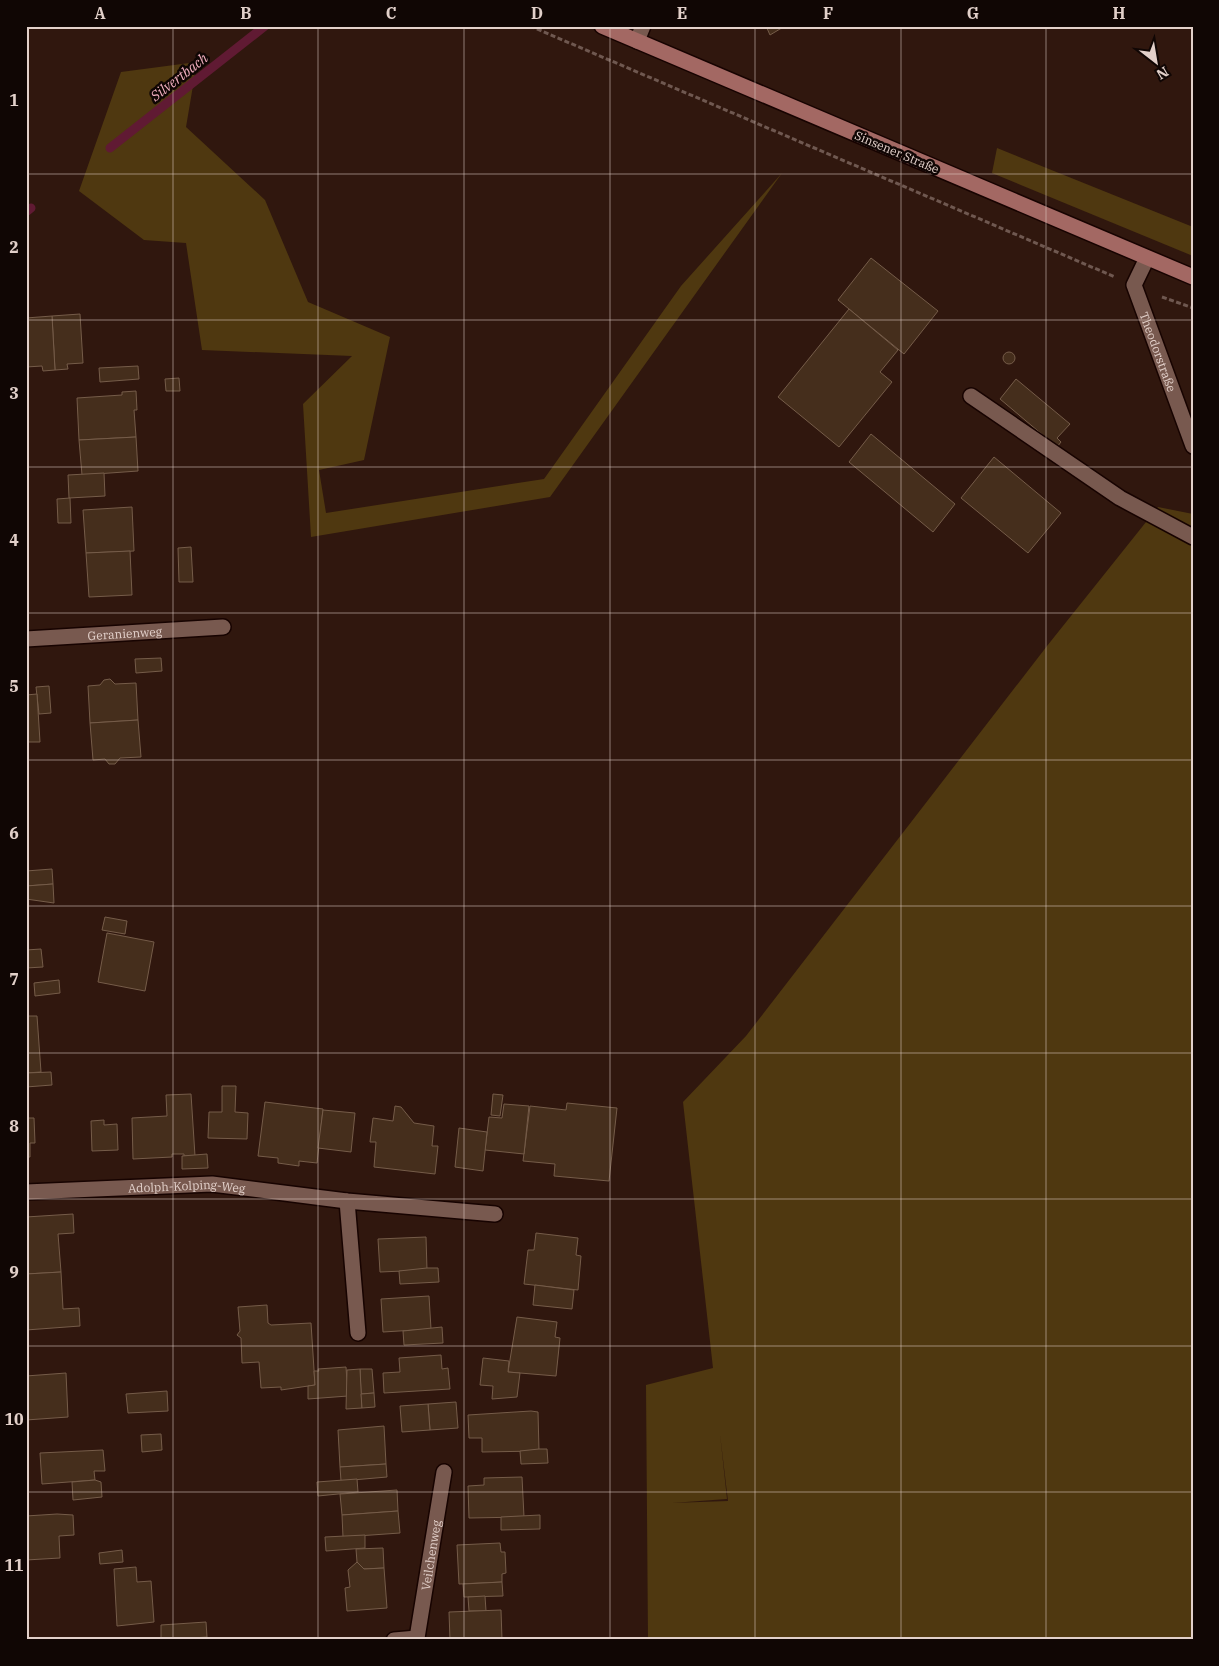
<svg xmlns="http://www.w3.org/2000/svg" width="1219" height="1666" viewBox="0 0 1219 1666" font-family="'IBM Plex Serif',serif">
  <rect width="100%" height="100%" fill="#30170e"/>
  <g fill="#4f3810" fill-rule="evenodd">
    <path d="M197 62 186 127 265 200 308 302 390 337 364 460 319 470 326 513 544 479 681 286 782 173 550 497 311 537 303 404 352 356 202 350 186 243 144 240 79 191 121 72Z"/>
    <path d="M997 148 1193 227V256L992 173Z"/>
    <path d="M1158 507 1193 514V1640H648L646 1385 713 1368 683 1102 746 1036 1047 646ZM720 1434 728 1501 672 1503 727 1499Z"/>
  </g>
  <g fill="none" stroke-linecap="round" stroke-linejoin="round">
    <g stroke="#601a33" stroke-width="9">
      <path d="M110 148 265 26"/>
      <path d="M26 212 31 208"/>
    </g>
  </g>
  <g fill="#452e1c" stroke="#755c49">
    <path d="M766 26H785L770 35Z"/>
    <path d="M871 258 938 311 904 354 838 300Z"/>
    <path d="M849 309 898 350 880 372 892 382 839 447 778 397Z"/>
    <path d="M80 314 83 363 67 364 68 369 55 370 52 316Z"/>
    <path d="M52 316 55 370 43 371 42 366 26 367V318Z"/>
    <circle cx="1009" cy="358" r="6"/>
    <path d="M138 366 139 379 100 382 99 368Z"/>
    <path d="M179 378 180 391H166L165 379Z"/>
    <path d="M1016 379 1070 424 1057 438 1061 442 1057 447 1000 399Z"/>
    <path d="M136 391 137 410H134L136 437 79 440 77 398 122 395V392Z"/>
    <path d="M871 434 955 504 933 532 849 462Z"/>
    <path d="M136 437 138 471 82 475 79 440Z"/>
    <path d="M994 457 1061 513 1028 553 961 498Z"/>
    <path d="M104 473 105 496 69 498 68 475Z"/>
    <path d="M70 498 71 523H58L57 499Z"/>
    <path d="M132 507 134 551 86 553 83 510Z"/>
    <path d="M191 547 193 582H179L178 548Z"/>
    <path d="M130 551 132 595 89 597 86 553Z"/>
    <path d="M161 658 162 671 136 673 135 659Z"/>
    <path d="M110 679 115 684 136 683 138 720 90 723 88 686 100 685 104 680Z"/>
    <path d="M49 686 51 713 39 714 36 687Z"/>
    <path d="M37 694 40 742H26V695Z"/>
    <path d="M138 720 141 757 120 758 115 764H109L105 759 93 760 90 723Z"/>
    <path d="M52 869 53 884 26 886V871Z"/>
    <path d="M53 884 54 903 26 899V886Z"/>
    <path d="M105 917 127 921 125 934 102 930Z"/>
    <path d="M107 933 154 942 145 991 98 982Z"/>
    <path d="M41 949 43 967 26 968V950Z"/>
    <path d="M59 980 60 993 35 996 34 983Z"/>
    <path d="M26 1016H37L41 1072 26 1073Z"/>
    <path d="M51 1072 52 1085 26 1087V1073Z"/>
    <path d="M222 1086H236L235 1112 248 1113 247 1139 208 1138 209 1112H222Z"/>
    <path d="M191 1094 195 1156H184V1154H172V1157L133 1159 132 1118 167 1116 166 1095Z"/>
    <path d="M493 1094 503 1095 500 1116 491 1115Z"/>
    <path d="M265 1102 323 1109 317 1163 299 1161V1166L278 1163V1158L258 1156Z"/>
    <path d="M567 1103 617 1108 609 1181 554 1176 555 1164 523 1161 530 1106 566 1110Z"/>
    <path d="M26 1104 28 1118H34L35 1143H30V1157H26Z"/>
    <path d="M504 1104 529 1106 524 1154 485 1150 489 1117 502 1118Z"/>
    <path d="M395 1106 401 1107 414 1123 434 1126 432 1146H438L435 1174 374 1167 376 1142H370L373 1118 393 1121Z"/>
    <path d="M323 1110 355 1113 351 1152 318 1148Z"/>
    <path d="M104 1120V1125L117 1124 118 1150 92 1151 91 1121Z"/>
    <path d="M459 1128 487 1132 483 1171 455 1167Z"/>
    <path d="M207 1154 208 1168 182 1169V1156Z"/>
    <path d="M73 1214 74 1233 58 1234 61 1272 26 1274V1217Z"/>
    <path d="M536 1233 578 1238 576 1255 581 1256 578 1290 524 1284 528 1250H534Z"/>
    <path d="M426 1237 427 1270 380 1272 378 1239Z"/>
    <path d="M427 1268H438L439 1282 400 1284 399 1271Z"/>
    <path d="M61 1272 63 1309 79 1308 80 1326 26 1330V1274Z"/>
    <path d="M535 1285 574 1290 572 1309 533 1305Z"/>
    <path d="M429 1296 431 1329 383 1332 381 1299Z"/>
    <path d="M267 1305 268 1323 271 1325 311 1323 315 1385 281 1390V1387L261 1388 259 1362 242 1363 241 1338 237 1335 240 1331 238 1307Z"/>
    <path d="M517 1317 557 1322 555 1337 560 1338 556 1376 508 1372Z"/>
    <path d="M442 1327 443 1343 404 1345 403 1331Z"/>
    <path d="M441 1355 442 1369 448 1368 450 1389 384 1393 383 1373 400 1372 399 1358Z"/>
    <path d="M483 1358 509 1361 508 1372 520 1373 517 1397 492 1399 493 1386 480 1385Z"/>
    <path d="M346 1367 348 1396 308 1399V1386L315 1385 314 1371H319L318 1369Z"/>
    <path d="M360 1369H372L374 1393 361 1394Z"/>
    <path d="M360 1369 362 1408 346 1409 347 1370Z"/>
    <path d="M66 1373 68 1417 26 1420V1376Z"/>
    <path d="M167 1391 168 1411 128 1413 126 1394Z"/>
    <path d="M374 1393 375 1407 362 1408 361 1394Z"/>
    <path d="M456 1402 458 1428 430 1430 428 1404Z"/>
    <path d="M428 1404 430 1430 402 1432 400 1406Z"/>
    <path d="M531 1411 538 1412 539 1451 482 1452V1438H469L468 1415Z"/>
    <path d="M384 1426 386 1464 340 1467 338 1430Z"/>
    <path d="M161 1434 162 1450 142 1452 141 1435Z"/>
    <path d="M539 1449H547L548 1463 521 1464 520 1451Z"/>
    <path d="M103 1450 105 1471H94L95 1480 42 1484 40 1453Z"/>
    <path d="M386 1464 387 1477 341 1481 340 1467Z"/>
    <path d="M522 1477 524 1517 469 1518 468 1486 484 1485V1478Z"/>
    <path d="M357 1479 358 1492 318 1496 317 1482Z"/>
    <path d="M95 1480 101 1482 102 1497 73 1500 72 1482Z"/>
    <path d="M397 1490 398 1511 342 1515 340 1494Z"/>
    <path d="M398 1511 400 1533 343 1537 342 1515Z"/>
    <path d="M57 1514 73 1515 74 1535 59 1536 60 1558 26 1560V1516Z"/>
    <path d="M540 1515V1529L501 1530V1517Z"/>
    <path d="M365 1535V1548L326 1551 325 1537Z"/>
    <path d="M500 1543 501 1552H505L506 1573 502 1574V1582L459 1584 457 1545Z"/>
    <path d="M383 1548 384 1568 364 1569 357 1562 356 1549Z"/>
    <path d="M122 1550 123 1562 100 1564 99 1553Z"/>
    <path d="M357 1562 364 1569 384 1568 387 1608 347 1611 345 1588 350 1587 348 1570Z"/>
    <path d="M136 1567 137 1582 151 1581 154 1622 117 1626 114 1569Z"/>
    <path d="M502 1582 503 1596 464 1597 463 1584Z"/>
    <path d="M485 1596 486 1611H469L468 1597Z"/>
    <path d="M501 1610 502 1640H450L449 1612Z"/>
    <path d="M206 1622 207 1637 161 1640V1625Z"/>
  </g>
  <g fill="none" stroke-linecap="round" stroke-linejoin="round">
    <g stroke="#170300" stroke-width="18">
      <g id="minor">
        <path d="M637 41 643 26"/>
        <path id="s1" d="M1147 258 1134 285 1193 446"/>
        <path d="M971 396 1120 498 1193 537"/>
        <path id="s2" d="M26 639 223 627"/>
        <path id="s3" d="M26 1192 212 1184 347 1201 495 1214"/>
        <path d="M347 1201 358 1333"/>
        <path id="s4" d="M417 1638 444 1472"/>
        <path d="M394 1640 417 1638V1640"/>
      </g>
    </g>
    <g stroke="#170300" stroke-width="18">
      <path id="major" d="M602 26 1193 277"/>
    </g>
    <g stroke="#6f5850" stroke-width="3" stroke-dasharray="5 2.5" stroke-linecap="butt">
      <path d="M530 26 1115 277"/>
      <path d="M1162 297 1193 308"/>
    </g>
    <use href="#minor" stroke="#78594f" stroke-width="15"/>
    <use href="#major" stroke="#a36863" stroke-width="15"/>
  </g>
  <path fill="none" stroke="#e2d0ca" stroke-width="1" stroke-opacity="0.55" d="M173 26V1640M318 26V1640M464 26V1640M610 26V1640M755 26V1640M901 26V1640M1046 26V1640M26 174H1193M26 320H1193M26 467H1193M26 613H1193M26 760H1193M26 906H1193M26 1053H1193M26 1199H1193M26 1346H1193M26 1492H1193"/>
  <g text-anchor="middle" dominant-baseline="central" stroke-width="5" stroke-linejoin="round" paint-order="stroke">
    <g font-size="12" fill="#e2d0ca" stroke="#100604">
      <text transform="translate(897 152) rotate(23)">Sinsener Straße</text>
      <text stroke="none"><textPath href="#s1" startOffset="101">Theodorstraße</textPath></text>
      <text stroke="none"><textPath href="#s2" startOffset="99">Geranienweg</textPath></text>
      <text stroke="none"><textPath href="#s3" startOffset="161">Adolph-Kolping-Weg</textPath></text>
      <text stroke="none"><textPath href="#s4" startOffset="84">Veilchenweg</textPath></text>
    </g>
    <g font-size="14" font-style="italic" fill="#f2b0c0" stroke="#100604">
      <text transform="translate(179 77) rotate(-38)">Silvertbach</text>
    </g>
  </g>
  <rect width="1219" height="1666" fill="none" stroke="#100604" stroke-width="55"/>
  <g transform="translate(1156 62) rotate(149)" stroke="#100604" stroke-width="4" paint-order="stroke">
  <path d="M0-4L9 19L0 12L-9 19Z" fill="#e2d0ca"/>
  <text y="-8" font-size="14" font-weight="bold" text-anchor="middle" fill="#e2d0ca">N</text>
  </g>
  <rect x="28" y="28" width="1164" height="1610" fill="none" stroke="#e2d0ca" stroke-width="2"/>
  <g font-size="16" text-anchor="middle" font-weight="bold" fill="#e2d0ca">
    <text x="100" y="19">A</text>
    <text x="246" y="19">B</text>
    <text x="391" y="19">C</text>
    <text x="537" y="19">D</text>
    <text x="682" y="19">E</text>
    <text x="828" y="19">F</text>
    <text x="973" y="19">G</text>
    <text x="1119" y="19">H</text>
    <text x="14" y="106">1</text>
    <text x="14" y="253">2</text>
    <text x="14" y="399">3</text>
    <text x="14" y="546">4</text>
    <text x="14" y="692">5</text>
    <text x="14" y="839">6</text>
    <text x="14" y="985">7</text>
    <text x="14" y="1132">8</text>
    <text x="14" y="1278">9</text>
    <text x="14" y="1425">10</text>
    <text x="14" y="1571">11</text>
  </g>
</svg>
